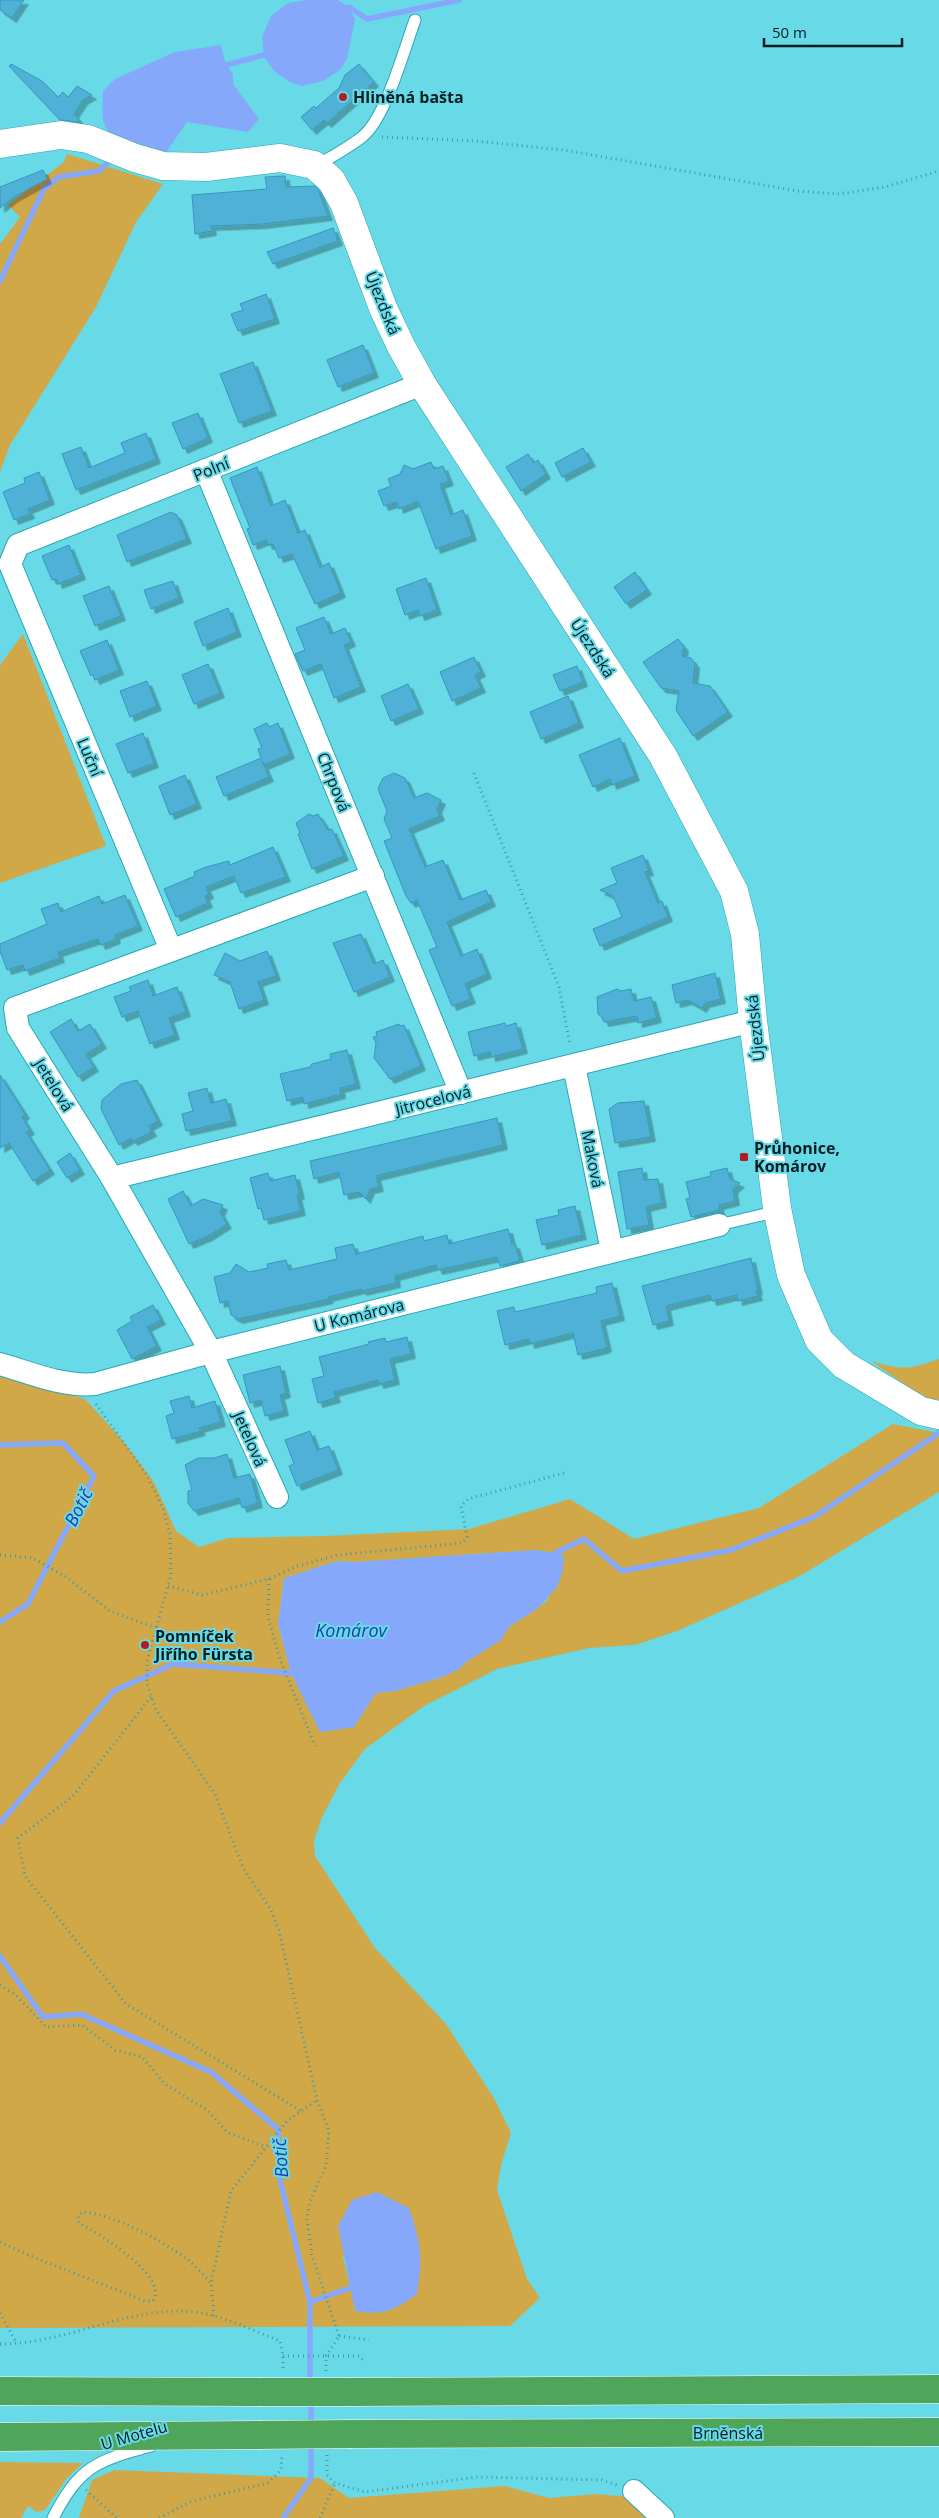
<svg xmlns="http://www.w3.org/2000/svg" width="939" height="2518" viewBox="0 0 939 2518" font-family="'Open Sans',sans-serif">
  <defs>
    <filter id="shadow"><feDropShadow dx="4.5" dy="4.5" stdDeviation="0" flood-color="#0004"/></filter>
  </defs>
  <rect width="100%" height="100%" fill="#68d9e7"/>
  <g fill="#d0a848" fill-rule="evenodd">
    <path d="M67 154 163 184 136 222 96 307 10 445 0 472V244L20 217 8 205 64 162Z"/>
    <path d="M23 634 106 846 0 883V665Z"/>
    <path d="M939 1359V1403L930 1402 871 1361C903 1370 907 1370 939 1359Z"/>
    <path d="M0 1375 85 1399 124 1442 154 1482 176 1531 199 1547 228 1538 325 1536 469 1529 570 1499 634 1539 759 1508 893 1424 939 1433V1492L798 1577 677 1631 635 1645 589 1648 497 1669 424 1706 365 1749 340 1783 322 1817 314 1841 315 1856 375 1948 446 2024 495 2100 511 2133 501 2165 497 2190 527 2279 540 2298 510 2326 0 2328ZM537 1550 564 1555 547 1601 509 1627 500 1640 466 1662 458 1670 439 1678 395 1691 376 1693 354 1727 320 1732 291 1673 278 1624 284 1578 337 1561 356 1562ZM377 2192 356 2311 343 2257Z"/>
    <path d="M0 2462 83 2463 67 2478 45 2510 37 2512 28 2506 21 2518H0Z"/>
    <path d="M114 2470 320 2478 349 2498 505 2486 549 2498 596 2494 631 2497 650 2518H79L92 2480Z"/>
  </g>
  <g fill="#86a8fa">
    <path d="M307 0H338L349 7 355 19 347 59 340 70 323 81 302 86 290 82 274 71 264 57 262 37 271 16 288 3Z"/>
    <path d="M221 45 226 65 233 74V84L259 119 248 132 187 122 165 154C144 149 113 148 104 123 101 114 103 101 103 91L115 79 175 52Z"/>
    <path d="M537 1550 564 1555 563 1569 558 1586 537 1609 509 1627 501 1640 466 1662 458 1670 439 1678 395 1691 376 1693 354 1727 320 1732 291 1673 278 1624 284 1578 337 1561 356 1562Z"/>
    <path d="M377 2192 409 2208C421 2243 423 2257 417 2294 396 2310 383 2316 355 2311L338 2226 352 2200Z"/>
  </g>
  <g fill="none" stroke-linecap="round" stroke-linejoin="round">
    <g stroke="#86a8fa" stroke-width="5.5">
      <path d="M343 10 349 7 367 19 459 0"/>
      <path d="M219 67 268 54"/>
      <path d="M0 281 44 189 59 177 99 171 113 158"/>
      <path d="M0 1445 63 1443 94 1476 28 1604 0 1622"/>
      <path d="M555 1553 584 1539 622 1571 731 1550 814 1517 939 1433"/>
      <path d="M0 1823 114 1691 173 1664 291 1673"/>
      <path d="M0 1956 43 2017 81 2014 211 2072 278 2129 280 2180 310 2302V2385"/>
      <path d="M310 2302 350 2288"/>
      <path d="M311 2399V2427"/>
      <path d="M283 2518 311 2478V2442"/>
    </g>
  </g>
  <g fill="#50b1d6" stroke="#3498bc" filter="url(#shadow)">
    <path d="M0 0H24L12 18 0 10Z"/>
    <path d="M11 64 42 81 58 97 63 92 68 97 77 86 92 95 83 100 74 114 79 120 77 122 60 120 9 66Z"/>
    <path d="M359 64 374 82 327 123 324 120 312 130 301 117 314 106 316 108 339 88 345 75Z"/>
    <path d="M43 170 47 179 14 197 0 208V187Z"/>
    <path d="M285 176 286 187 315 186 318 189 328 216 262 224 211 226 212 231 195 234 192 195 267 189 265 177Z"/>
    <path d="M333 228 338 241 273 264 267 252Z"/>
    <path d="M266 294 275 319 238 331 231 314 243 310 240 304Z"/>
    <path d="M363 345 374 373 338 387 327 360Z"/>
    <path d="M253 362 272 411 239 423 220 374Z"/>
    <path d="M198 413 208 438 183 449 172 423Z"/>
    <path d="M146 433 156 459 76 490 62 454 81 447 89 468 125 453 121 443Z"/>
    <path d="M583 448 591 462 562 477 555 463Z"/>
    <path d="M528 454 534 463 538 460 546 474 521 491 506 467Z"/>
    <path d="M431 462 434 469 443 466 449 481 440 484 451 515 463 510 472 536 436 549 418 501 399 509 397 502 384 506 378 491 391 486 388 479 400 474 404 465 413 469Z"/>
    <path d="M257 467 271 506 285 500 298 533 305 530 320 567 329 563 341 593 315 604 292 554 279 558 273 544 268 545 266 540 253 545 247 529 250 528 230 478Z"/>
    <path d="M39 472 50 500 28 509 30 514 14 520 3 492 25 483 24 478Z"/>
    <path d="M171 512 177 515 187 539 127 562 117 535Z"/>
    <path d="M69 545 81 575 58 584 56 579 52 580 42 556Z"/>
    <path d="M635 572 647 590 626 604 614 587Z"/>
    <path d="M426 578 437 610 420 616 418 610 405 615 396 589Z"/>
    <path d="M173 581 179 598 151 609 144 590Z"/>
    <path d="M109 586 121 616 95 626 83 596Z"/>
    <path d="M228 608 237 632 203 646 194 622Z"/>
    <path d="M324 617 331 634 345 628 351 642 344 645 361 687 334 698 321 664 303 671 295 654 305 650 296 628Z"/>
    <path d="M678 639 684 647 682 656 691 658 695 664 693 683 710 686 728 712 693 736 676 710 679 691 661 688 643 662Z"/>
    <path d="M107 640 119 670 95 680 93 674 91 676 80 651Z"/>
    <path d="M474 657 481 672 475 675 481 688 452 701 440 672Z"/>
    <path d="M208 664 220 693 194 704 182 675Z"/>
    <path d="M577 666 583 682 560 691 553 675Z"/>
    <path d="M147 681 157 706 130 717 120 691Z"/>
    <path d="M408 684 419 709 391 721 381 696Z"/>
    <path d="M568 696 579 723 541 739 530 712Z"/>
    <path d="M267 723 269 727 278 723 290 754 264 765 262 761 269 777 224 796 216 777 261 758 258 749 262 748 254 729Z"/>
    <path d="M143 733 154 763 128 773 116 744Z"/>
    <path d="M620 738 635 776 612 785 610 779 593 787 579 755Z"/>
    <path d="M394 773 405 778 414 798 427 793 441 800 437 809 440 816 409 829 425 867 443 860 460 900 486 890 491 902 447 922 461 956 477 949 487 974 465 984 471 999 452 1006 429 950 437 947 417 900 411 903 406 896 384 841 392 838 384 819 387 811 378 789 383 778Z"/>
    <path d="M185 775 197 804 170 815 159 786Z"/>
    <path d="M309 814 313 816 318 814 328 830 332 829 344 856 312 869 298 834 300 833 296 823Z"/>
    <path d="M273 847 286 877 241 893 234 876 206 887 209 894 205 896 208 903 176 917 164 889 195 876 194 872 206 867 229 861 230 865Z"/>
    <path d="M643 855 649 871 645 872 658 903 662 901 668 917 600 946 593 929 622 917 613 896 600 890 617 883 611 868Z"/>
    <path d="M125 895 138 926 115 935 116 939 101 945 98 939 58 952 60 958 25 971 23 965 7 970 0 951V944L47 924 41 909 58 903 61 912 99 896 102 904Z"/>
    <path d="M361 934 374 964 383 960 390 977 354 992 333 943Z"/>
    <path d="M267 951 276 976 258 982 264 1000 239 1009 230 982 214 975 225 953 240 961Z"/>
    <path d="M715 973 721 999 705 1003 702 1008 688 1000 676 1003 672 985Z"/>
    <path d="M148 980 153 996 177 987 186 1012 169 1018 175 1035 150 1044 138 1011 122 1017 114 997 131 991 129 987Z"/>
    <path d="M617 989 621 991 631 989 634 1001 651 997 657 1018 638 1023 637 1016 604 1022 602 1017 598 1014 597 997Z"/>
    <path d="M71 1019 78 1031 90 1024 102 1044 86 1054 94 1067 78 1077 50 1032Z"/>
    <path d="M505 1023 506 1026 516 1023 523 1049 491 1057 490 1052 474 1056 468 1032Z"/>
    <path d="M399 1024 400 1026 404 1025 421 1066 390 1079 374 1058 376 1043 373 1037 377 1036 376 1032Z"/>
    <path d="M347 1050 356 1084 340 1088 341 1094 304 1104 303 1097 287 1101 280 1074 310 1067 312 1064 331 1059 330 1054Z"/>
    <path d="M0 1075 25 1114 22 1117 30 1130 26 1132 50 1170 33 1181 9 1143 0 1148Z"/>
    <path d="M137 1080 158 1121 149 1126 152 1132 133 1141 131 1138 119 1145 101 1109 102 1100 121 1084Z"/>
    <path d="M207 1088 211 1103 226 1099 232 1121 186 1131 182 1114 193 1111 188 1093Z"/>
    <path d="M644 1101 651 1137 615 1143 609 1109 618 1103Z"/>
    <path d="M497 1118 503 1145 376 1176 379 1187 370 1189 366 1199 359 1192 344 1195 339 1172 314 1179 310 1161Z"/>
    <path d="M70 1153 80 1170 67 1178 57 1162Z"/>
    <path d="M642 1168 644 1180 658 1179 662 1203 646 1207 649 1225 627 1229 618 1172Z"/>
    <path d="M727 1168 730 1179 740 1183 733 1189 735 1201 719 1205 720 1210 691 1217 686 1199 690 1198 686 1182 711 1176 710 1172Z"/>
    <path d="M268 1173 270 1181 295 1175 300 1195H297L301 1211 264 1220 261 1208 258 1209 250 1178Z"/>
    <path d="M183 1191 191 1206 203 1199 223 1205 220 1212 227 1224 208 1236 189 1244 168 1199Z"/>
    <path d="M575 1206 582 1235 542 1245 536 1220 559 1215 558 1210Z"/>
    <path d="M508 1229 512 1244H515L520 1261 500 1266 497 1257 438 1270 436 1265 395 1276 396 1283 362 1291 361 1289 328 1297 329 1299 238 1319 231 1315 228 1301 220 1303 214 1277 230 1273 236 1264 249 1272 268 1268 267 1264 286 1260 289 1270 337 1259 335 1248 353 1244 356 1254 423 1236 424 1241 447 1235 449 1244Z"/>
    <path d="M751 1258 758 1290 756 1291 758 1296 738 1301 737 1295 712 1301 710 1295 666 1306 669 1321 653 1325 642 1286Z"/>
    <path d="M612 1283 620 1316 601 1321 607 1347 604 1349 578 1355 573 1333 530 1344 529 1339 505 1345 497 1311 514 1307 515 1312 597 1293 596 1287Z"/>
    <path d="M153 1305 161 1320 147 1327 157 1346 132 1359 117 1330 132 1321 130 1317Z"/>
    <path d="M407 1337 411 1354 390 1359 395 1380 379 1384 378 1380 334 1392 336 1398 318 1403 312 1379 324 1376 319 1357 369 1344 368 1342 385 1338 386 1342Z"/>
    <path d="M280 1366 286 1393 280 1395 284 1411 265 1416 261 1400 250 1403 243 1375Z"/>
    <path d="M189 1396 192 1408 215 1401 221 1422 199 1428 201 1431 172 1439 166 1416 174 1413 170 1401Z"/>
    <path d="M310 1431 317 1450 329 1446 338 1470 297 1486 289 1466 294 1464 285 1440Z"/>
    <path d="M227 1454 234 1478 250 1474 258 1503 242 1508 239 1498 194 1511 188 1503V1491L192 1490 185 1465 198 1458H214Z"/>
  </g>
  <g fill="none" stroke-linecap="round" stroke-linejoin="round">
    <g stroke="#2aa6b4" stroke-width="13">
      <g id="lane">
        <path d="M316 166C331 157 348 148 362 137 386 118 404 49 415 20"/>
        <path d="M719 1225 778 1211"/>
        <path d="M53 2518C80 2466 96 2461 151 2446"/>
      </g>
    </g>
    <g stroke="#2aa6b4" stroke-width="24">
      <g id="street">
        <path d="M206 470 461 1093"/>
        <path d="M171 950 10 564 18 545 422 384"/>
        <path d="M574 1066 612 1251"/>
        <path d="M112 1178 753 1021"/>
        <path d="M0 1364C31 1373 63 1387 95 1384L211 1352 719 1225"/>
        <path d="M277 1497 211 1352 112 1178 18 1028 15 1008 373 876"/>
        <path d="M634 2491 663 2518"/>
      </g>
    </g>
    <g stroke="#2aa6b4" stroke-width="29">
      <path id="secondary" d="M0 144 61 135 88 139 135 158 163 166 206 167 280 158 314 165 331 180 344 203 383 308 401 346 422 384 663 756 734 891 745 934 753 1021 777 1208 791 1275 819 1340 844 1365 921 1411 939 1415"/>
    </g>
    <g stroke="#fff" stroke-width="29">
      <g id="highway">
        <path d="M0 2391 258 2392"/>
        <path d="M351 2392 939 2389"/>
        <path d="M351 2434 939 2432"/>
        <path d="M0 2437 258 2435"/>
      </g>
    </g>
    <g stroke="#4698a3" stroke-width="3" stroke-dasharray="1 4" stroke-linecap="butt">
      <path d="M382 137 476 141 564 150 797 191 839 194 885 187 939 171"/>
      <path d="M474 773 559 987 570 1045"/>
      <path d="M96 1404 146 1474 163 1508 170 1534 171 1575 147 1661V1683L156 1710 215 1794 243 1868 270 1908 279 1930 317 2100 329 2131 326 2166 310 2201 307 2219 312 2256 339 2336"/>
      <path d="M0 1555 33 1558 66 1577 110 1611 156 1628"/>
      <path d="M269 1579 268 1617 280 1659 315 1746"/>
      <path d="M168 1586 202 1595 269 1579 297 1566 338 1555 463 1543 467 1537 461 1506 468 1499 564 1473"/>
      <path d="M151 1697 72 1797 18 1838 25 1876 126 2004 301 2111"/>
      <path d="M0 1985 16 1995 46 2027 82 2025 115 2050 142 2057 165 2084 207 2110 227 2132 266 2147"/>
      <path d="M0 2242 28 2255 145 2301H153C169 2275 98 2234 79 2223L78 2216 82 2212C114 2214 160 2240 186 2258 195 2265 203 2275 211 2283"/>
      <path d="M0 2313 17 2344"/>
      <path d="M214 2316 211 2283 231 2191 287 2121 317 2100"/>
      <path d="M339 2336 369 2340"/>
      <path d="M0 2344C62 2344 119 2311 181 2311 215 2311 249 2329 280 2341L283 2356V2369"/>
      <path d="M283 2356H359L364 2361"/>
      <path d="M326 2371V2356L339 2336"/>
      <path d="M327 2455V2475L335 2483 365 2492 477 2477 602 2480 617 2485"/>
      <path d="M86 2490 117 2518"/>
      <path d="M159 2518 192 2501 268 2483 281 2470 282 2455"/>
      <path d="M320 2518 335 2483"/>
    </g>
    <use href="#lane" stroke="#fff" stroke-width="11"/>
    <use href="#street" stroke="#fff" stroke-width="22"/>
    <use href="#secondary" stroke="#fff" stroke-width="28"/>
    <use href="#highway" stroke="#4fa559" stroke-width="28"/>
    <g stroke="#fff" stroke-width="29" stroke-linecap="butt">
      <g id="highway-bridge">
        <path d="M258 2392H351"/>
        <path d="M258 2435 351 2434"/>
      </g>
    </g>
    <use href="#highway-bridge" stroke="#4fa559" stroke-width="28"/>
  </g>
  <g fill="#af1d21" stroke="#68d9e7" stroke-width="2">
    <circle cx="343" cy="97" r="5"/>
    <rect x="739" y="1152" width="10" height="10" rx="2.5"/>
    <circle cx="145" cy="1645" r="5"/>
  </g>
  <g text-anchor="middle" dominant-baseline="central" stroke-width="4" stroke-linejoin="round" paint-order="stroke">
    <g font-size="16" font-weight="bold" fill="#051e21" stroke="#68d9e7" text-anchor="start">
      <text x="353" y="97">Hliněná bašta</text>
      <text x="754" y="1148">Průhonice,<tspan x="754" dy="18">Komárov</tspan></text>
      <text x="155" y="1636">Pomníček<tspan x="155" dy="18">Jiřího Fürsta</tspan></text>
    </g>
    <g font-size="16" fill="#051e21" stroke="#68d9e7">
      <text transform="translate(383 303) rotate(68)">Újezdská</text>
      <text transform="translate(211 469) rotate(-22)">Polní</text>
      <text transform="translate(593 648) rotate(57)">Újezdská</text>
      <text transform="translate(90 757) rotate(67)">Luční</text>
      <text transform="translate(334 782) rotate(68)">Chrpová</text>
      <text transform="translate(755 1028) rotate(-96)">Újezdská</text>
      <text transform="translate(54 1085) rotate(58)">Jetelová</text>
      <text transform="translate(433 1100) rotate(-14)">Jitrocelová</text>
      <text transform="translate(593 1159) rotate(79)">Maková</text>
      <text transform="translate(359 1315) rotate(-14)">U Komárova</text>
      <text transform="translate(250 1439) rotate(66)">Jetelová</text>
      <text x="728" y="2433">Brněnská</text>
      <text transform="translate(134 2435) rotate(-16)">U Motelu</text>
    </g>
    <g font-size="18" font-style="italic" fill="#1d3cb0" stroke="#68d9e7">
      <text transform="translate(78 1507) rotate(-63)">Botič</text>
      <text x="351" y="1630">Komárov</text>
      <text transform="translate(280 2158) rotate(-94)">Botič</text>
    </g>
  </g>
  <path d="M764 38v8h138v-8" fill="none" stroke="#051e21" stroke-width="2.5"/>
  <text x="772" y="38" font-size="15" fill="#051e21" stroke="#68d9e7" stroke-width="4" paint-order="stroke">50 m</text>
</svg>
